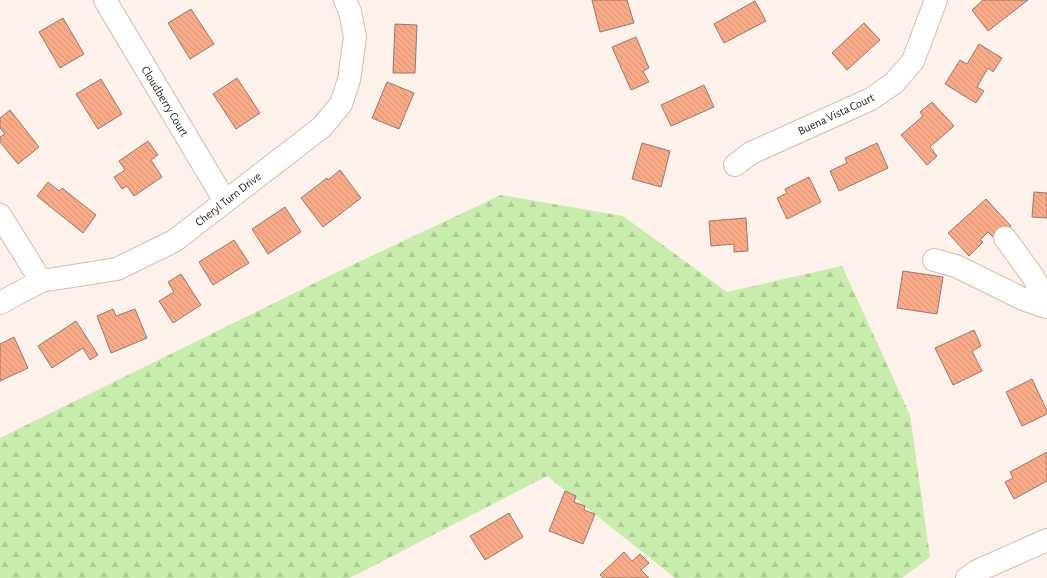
<svg xmlns="http://www.w3.org/2000/svg" width="1047" height="578" viewBox="0 0 1047 578" font-family="'Alegreya Sans',sans-serif">
  <defs>
    <pattern id="forest-firs" width="22" height="20" patternUnits="userSpaceOnUse"><rect width="22" height="20" fill="#c8ecab"/><path d="M5 1l3.5 6h-7zM16 11l3.5 6h-7z" fill="#acca92"/></pattern>
    <pattern id="building-back-hatch" width="6" height="6" patternUnits="userSpaceOnUse"><rect width="6" height="6" fill="#f9aa87"/><path d="M-1 5l2 2M0 0l6 6M5-1l2 2" fill="none" stroke="#d59274"/></pattern>
  </defs>
  <rect width="100%" height="100%" fill="#fdf1eb"/>
  <path fill="url(#forest-firs)" d="M501 195 623 216 727 292 842 266 910 415 930 557 902 578H675L547 476 350 578H0V438L329 276Z"/>
  <g fill="url(#building-back-hatch)" stroke="#94796d">
    <path d="M592 0H627L634 23 600 32Z"/>
    <path d="M983 0H1028L988 31 972 10Z"/>
    <path d="M755 1 766 21 724 43 714 24Z"/>
    <path d="M191 9 214 44 190 59 168 23Z"/>
    <path d="M63 18 84 54 60 68 39 32Z"/>
    <path d="M864 23 880 40 847 70 832 53Z"/>
    <path d="M395 24 417 25 415 73H393Z"/>
    <path d="M636 37 649 68 643 71 649 82 631 90 612 47Z"/>
    <path d="M979 44 1002 58 993 72 988 68 977 87 984 91 976 103 945 84 960 60 967 64Z"/>
    <path d="M237 78 260 113 236 129 213 94Z"/>
    <path d="M101 79 122 114 98 129 76 94Z"/>
    <path d="M387 82 414 93 399 129 372 118Z"/>
    <path d="M704 85 714 107 671 126 661 105Z"/>
    <path d="M932 102 954 126 930 147 937 156 927 165 901 135 923 116 920 112Z"/>
    <path d="M10 110 39 147 18 164 0 142V137L5 134 0 128V118Z"/>
    <path d="M148 141 158 155 151 160 162 177 134 196 127 186 122 189 114 177 125 170 119 161Z"/>
    <path d="M642 143 670 151 661 187 632 179Z"/>
    <path d="M877 143 888 168 839 191 830 171 847 163 845 158Z"/>
    <path d="M340 170 361 198 323 227 301 198 327 178 328 180Z"/>
    <path d="M809 177 821 202 787 219 777 198 787 193 785 189Z"/>
    <path d="M48 182 59 191 62 188 96 215 83 233 37 196Z"/>
    <path d="M1034 192 1047 193V218L1032 217Z"/>
    <path d="M986 199 1011 226 996 240 988 232 980 240 983 242 969 256 948 233Z"/>
    <path d="M285 207 301 232 268 254 252 229Z"/>
    <path d="M746 218 748 251 734 252V244L711 246 709 221Z"/>
    <path d="M234 240 249 263 213 285 199 262Z"/>
    <path d="M903 271 943 277 937 314 897 308Z"/>
    <path d="M181 274 201 305 173 323 159 301 174 292 168 282Z"/>
    <path d="M113 309 116 316 135 309 147 338 111 353 97 316Z"/>
    <path d="M76 321 98 355 90 360 83 348 52 368 38 346Z"/>
    <path d="M974 330 981 346 972 351 982 371 953 385 935 348Z"/>
    <path d="M14 337 28 368 0 381V344Z"/>
    <path d="M1032 379 1047 411V414L1022 426 1006 392Z"/>
    <path d="M1047 452V481L1014 499 1005 482 1013 478 1010 472Z"/>
    <path d="M565 491 576 496 574 502 585 506 584 510 595 514 583 544 549 531Z"/>
    <path d="M509 513 523 537 485 560 470 536Z"/>
    <path d="M624 552 632 561 640 554 649 563 641 570 649 578H603L600 575Z"/>
  </g>
  <g fill="none" stroke-linecap="round" stroke-linejoin="round">
    <g stroke="#d7b9ad" stroke-width="24">
      <g id="minor">
        <path d="M105 0 225 201"/>
        <path d="M735 165 751 153 871 99 894 83 913 61 936 0"/>
        <path d="M0 215 41 281"/>
        <path d="M1005 238 1032 275 1047 302"/>
        <path d="M934 260 956 266 1023 299 1047 307"/>
        <path d="M0 303 41 281 117 269 174 241 322 127 341 104 349 80 355 37 350 12 345 0"/>
        <path d="M967 578 977 571 1047 540"/>
      </g>
    </g>
    <use href="#minor" stroke="#fff" stroke-width="22"/>
  </g>
  <g text-anchor="middle" dominant-baseline="central" stroke-width="4" stroke-linejoin="round" paint-order="stroke">
    <g font-size="12" fill="#211712" stroke="#fff">
      <text transform="translate(165 101) rotate(59)">Cloudberry Court</text>
      <text transform="translate(836 114) rotate(-25)">Buena Vista Court</text>
      <text transform="translate(228 199) rotate(-38)">Cheryl Turn Drive</text>
    </g>
  </g>
</svg>
